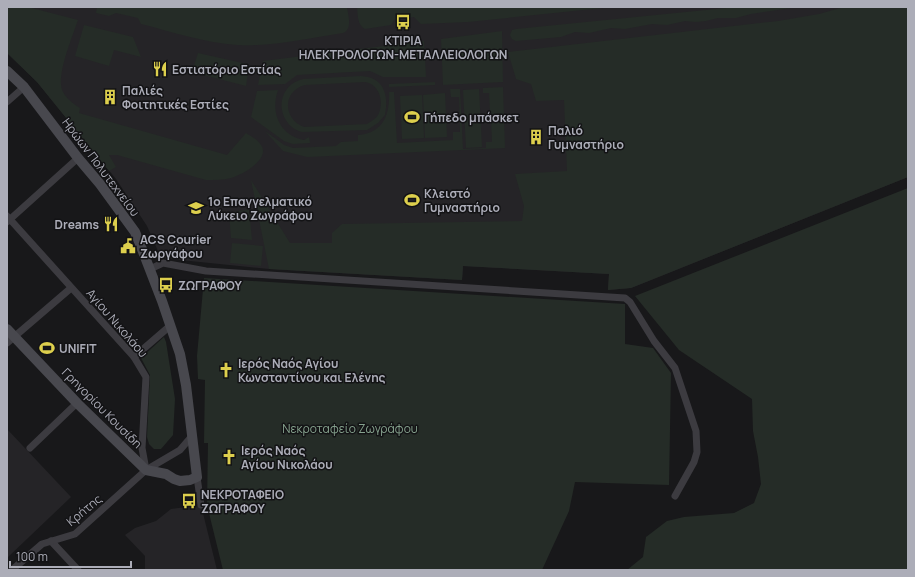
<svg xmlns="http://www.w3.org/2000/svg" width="915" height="577" viewBox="0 0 915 577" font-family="Manrope,sans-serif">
  <rect width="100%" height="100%" fill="#18181a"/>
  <g fill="#252427">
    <path d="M7 7H908V177L631 288 608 290 609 274 463 266 462 280 269 269 161 258 147 226 116 179 37 82 7 53Z"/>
    <path d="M7 429 71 497 7 558Z"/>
    <path d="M201 505 217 570H145V556L125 535 135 528 156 521 171 509Z"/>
  </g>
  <g fill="#252c27" fill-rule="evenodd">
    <path d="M7 7H28L78 20C72 38 60 66 61 84 61 95 72 103 80 108L79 113 227 155 246 133C251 136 258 140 261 145 271 159 242 175 231 178 223 180 214 180 206 180L117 155H109L116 167 109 171 37 82 7 53Z"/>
    <path d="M97 7H347C348 15 353 29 343 33 309 38 272 47 237 45 205 43 173 32 141 24L138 18 116 13 109 16 96 13Z"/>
    <path d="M357 7H612L468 22 421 24 414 17 394 20 391 25 365 29C357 25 358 15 357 7Z"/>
    <path d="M736 7H798L751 14 736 18H718L706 21 696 22 685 21 667 25 652 24 625 29 611 28 589 33 575 32 561 37 516 41 512 39 510 35 512 30 516 29Z"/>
    <path d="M844 7H908V177L631 288 608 290 609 274 463 266 462 280 269 269 251 180 290 243H332V233L342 224 522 221 524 206 515 174 567 171 564 100 536 101 531 84 516 79 508 52 778 21 819 14Z"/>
    <path d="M84 25 133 37 141 57 114 50 109 66 75 56Z"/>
    <path d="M502 31 503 82 443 85 441 39Z"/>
    <path d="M424 41 426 77H383L370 71 297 75 285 84 258 85 263 61Z"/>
    <path d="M198 53 247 64 249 67 246 86 192 72Z"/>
    <path d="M361 76C384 77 389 95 385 115L378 123 367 130 302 132C284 128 275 104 287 89 291 83 297 81 303 79ZM365 82C379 84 384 101 379 113 377 118 372 121 367 124L304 127C283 119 282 91 305 85Z"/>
    <path d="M435 82V85L389 87V84Z"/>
    <path d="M503 87 505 148 307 157 283 151 265 131 284 145 293 148 336 146 341 142 358 141V135C384 133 390 114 389 92H394L397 143 453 140V132H460L459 97H451L450 89H460L463 149 486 148V142H492L491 121H485L484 114 490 113 489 93H483V88Z"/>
    <path d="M479 89 482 147 466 148 463 90Z"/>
    <path d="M278 90C270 113 280 135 304 140L309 137 310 143 293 144 284 141 251 117 257 91Z"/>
    <path d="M445 93 447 137 425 138 423 95Z"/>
    <path d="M422 95 424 138 402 139 400 96Z"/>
    <path d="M908 188V570H627L643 557 646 537 667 521 684 517 734 513 754 503 761 484 758 457 753 431 752 399 679 350 635 296Z"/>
    <path d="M249 209 252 240 231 238 229 213Z"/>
    <path d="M232 243 263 246 261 266 230 263Z"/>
    <path d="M204 278 625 304V344L653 348 671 373 669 485 575 482 569 511 542 570H223L207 505 208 443H204L205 380 198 379 197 356Z"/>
    <path d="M164 337 166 342 175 399 173 435 161 449H154L149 444 147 437 150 375 141 358Z"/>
  </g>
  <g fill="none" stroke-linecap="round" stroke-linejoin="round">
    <g stroke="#3c3b40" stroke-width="7">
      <path d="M7 102 24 87"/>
      <path d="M7 216 134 357 146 377 142 448 146 470"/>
      <path d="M7 222 78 158"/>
      <path d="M150 269 163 263 206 271 625 298 630 302 654 341 675 368 696 431 697 452 694 462 675 496"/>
      <path d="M7 343 71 288"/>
      <path d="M134 357 171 325"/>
      <path d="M30 448 77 403"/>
      <path d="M197 477 201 505"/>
      <path d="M51 541 78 570"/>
      <path d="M12 570 42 544 75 534 146 470 180 450 192 436"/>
    </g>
    <path stroke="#48484e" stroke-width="10" d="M7 71 24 87 78 158 100 184 135 232 140 244 162 301 180 354 186 385 197 477 190 480 180 481 174 479 166 474 146 470 77 403 7 329"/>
  </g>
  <defs>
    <g id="bus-bare" transform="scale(1.2)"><path d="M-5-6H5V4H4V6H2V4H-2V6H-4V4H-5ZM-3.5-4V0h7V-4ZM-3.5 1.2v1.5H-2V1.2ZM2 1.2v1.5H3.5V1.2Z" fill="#ddcf4d" stroke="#131315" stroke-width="2.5" paint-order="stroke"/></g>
    <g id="restaurant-bare" transform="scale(1.2)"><path d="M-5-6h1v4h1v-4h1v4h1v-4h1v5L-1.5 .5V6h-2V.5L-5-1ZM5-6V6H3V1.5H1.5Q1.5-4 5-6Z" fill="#ddcf4d" stroke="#131315" stroke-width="2.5" paint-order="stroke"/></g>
    <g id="building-bare" transform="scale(1.2)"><path d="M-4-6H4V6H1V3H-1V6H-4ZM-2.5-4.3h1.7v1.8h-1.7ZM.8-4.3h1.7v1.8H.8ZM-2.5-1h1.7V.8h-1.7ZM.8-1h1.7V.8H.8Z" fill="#ddcf4d" stroke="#131315" stroke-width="2.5" paint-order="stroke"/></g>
    <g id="stadium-bare" transform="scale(1.2)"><path d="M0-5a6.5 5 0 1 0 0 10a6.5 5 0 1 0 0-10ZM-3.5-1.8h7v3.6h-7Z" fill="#ddcf4d" stroke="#131315" stroke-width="2.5" paint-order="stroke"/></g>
    <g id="school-bare" transform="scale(1.2)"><path d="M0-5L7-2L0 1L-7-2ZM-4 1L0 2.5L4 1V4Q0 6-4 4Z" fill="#ddcf4d" stroke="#131315" stroke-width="2.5" paint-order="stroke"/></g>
    <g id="civic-bare" transform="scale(1.2)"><path d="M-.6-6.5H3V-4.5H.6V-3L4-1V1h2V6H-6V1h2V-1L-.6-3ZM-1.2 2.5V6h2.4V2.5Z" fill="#ddcf4d" stroke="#131315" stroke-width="2.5" paint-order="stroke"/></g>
    <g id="church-bare" transform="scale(1.2)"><path d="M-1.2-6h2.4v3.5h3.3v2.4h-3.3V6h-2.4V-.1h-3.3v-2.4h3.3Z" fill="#ddcf4d" stroke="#131315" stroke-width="2.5" paint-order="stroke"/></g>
  </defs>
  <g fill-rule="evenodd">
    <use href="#bus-bare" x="403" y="22"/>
    <use href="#restaurant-bare" x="160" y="69"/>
    <use href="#building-bare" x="110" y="97"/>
    <use href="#stadium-bare" x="412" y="117"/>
    <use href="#building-bare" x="536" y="137"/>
    <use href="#stadium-bare" x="412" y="200"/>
    <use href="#school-bare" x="196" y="208"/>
    <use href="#restaurant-bare" x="111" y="224"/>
    <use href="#civic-bare" x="128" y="246"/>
    <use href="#bus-bare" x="166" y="285"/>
    <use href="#stadium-bare" x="47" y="348"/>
    <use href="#church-bare" x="226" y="370"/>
    <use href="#church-bare" x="229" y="457"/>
    <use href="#bus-bare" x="189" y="501"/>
  </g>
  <g text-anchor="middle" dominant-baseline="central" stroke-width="3" stroke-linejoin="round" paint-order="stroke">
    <g font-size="12" font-weight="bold" fill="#acadb8" stroke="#131315" text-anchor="start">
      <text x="403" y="40" text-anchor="middle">ΚΤΙΡΙΑ<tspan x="403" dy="14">ΗΛΕΚΤΡΟΛΟΓΩΝ-ΜΕΤΑΛΛΕΙΟΛΟΓΩΝ</tspan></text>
      <text x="172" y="69">Εστιατόριο Εστίας</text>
      <text x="122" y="90">Παλιές<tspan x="122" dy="14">Φοιτητικές Εστίες</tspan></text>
      <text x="424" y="117">Γήπεδο μπάσκετ</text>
      <text x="548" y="130">Παλιό<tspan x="548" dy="14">Γυμναστήριο</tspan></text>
      <text x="424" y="193">Κλειστό<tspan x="424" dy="14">Γυμναστήριο</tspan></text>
      <text x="208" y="201">1ο Επαγγελματικό<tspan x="208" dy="14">Λύκειο Ζωγράφου</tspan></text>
      <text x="99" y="224" text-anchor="end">Dreams</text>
      <text x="140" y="239">ACS Courier<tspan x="140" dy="14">Ζωργάφου</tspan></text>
      <text x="178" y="285">ΖΩΓΡΑΦΟΥ</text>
      <text x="59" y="348">UNIFIT</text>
      <text x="238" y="363">Ιερός Ναός Αγίου<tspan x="238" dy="14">Κωνσταντίνου και Ελένης</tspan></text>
      <text x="241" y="450">Ιερός Ναός<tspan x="241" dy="14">Αγίου Νικολάου</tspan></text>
      <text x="201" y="494">ΝΕΚΡΟΤΑΦΕΙΟ<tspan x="201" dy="14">ΖΩΓΡΑΦΟΥ</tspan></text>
    </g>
    <g font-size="12" fill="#acadb8" stroke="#131315">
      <text transform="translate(101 167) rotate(53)">Ηρώων Πολυτεχνείου</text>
      <text transform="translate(117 323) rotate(49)">Αγίου Νικολάου</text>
      <text transform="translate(102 408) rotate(45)">Γρηγορίου Κουσίδη</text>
      <text transform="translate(84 510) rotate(-40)">Κρήτης</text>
    </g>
    <g font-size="12" fill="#85a18d" stroke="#131315">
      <text x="350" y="428">Νεκροταφείο Ζωγράφου</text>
    </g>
  </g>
  <rect width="915" height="577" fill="none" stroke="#acadb8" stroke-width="16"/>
  <path d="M10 561v6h121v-6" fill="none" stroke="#acadb8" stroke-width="2"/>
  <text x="16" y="561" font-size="12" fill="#acadb8" stroke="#131315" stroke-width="3" paint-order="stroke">100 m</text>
</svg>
